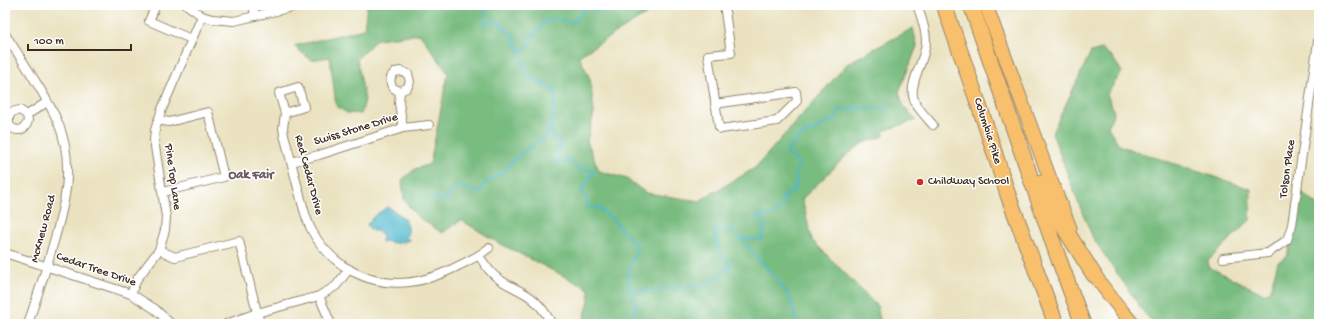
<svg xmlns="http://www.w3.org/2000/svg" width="1324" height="329" viewBox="0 0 1324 329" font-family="'Gochi Hand',sans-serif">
  <rect width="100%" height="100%" fill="#fff"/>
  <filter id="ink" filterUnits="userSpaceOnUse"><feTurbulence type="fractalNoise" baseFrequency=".025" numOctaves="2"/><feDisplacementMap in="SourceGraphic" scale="8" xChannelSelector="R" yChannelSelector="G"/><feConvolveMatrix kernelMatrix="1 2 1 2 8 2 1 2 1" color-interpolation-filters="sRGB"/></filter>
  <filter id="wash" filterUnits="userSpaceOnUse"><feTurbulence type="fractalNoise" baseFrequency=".012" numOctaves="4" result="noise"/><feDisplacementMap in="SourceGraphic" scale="16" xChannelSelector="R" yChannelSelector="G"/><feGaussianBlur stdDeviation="0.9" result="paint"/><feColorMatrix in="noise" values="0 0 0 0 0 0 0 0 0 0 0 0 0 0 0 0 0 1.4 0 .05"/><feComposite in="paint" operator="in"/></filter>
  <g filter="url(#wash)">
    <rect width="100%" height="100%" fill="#eae2c0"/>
    <g fill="#79bc80" stroke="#5a734f">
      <path d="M367 5H661L579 56 590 79 594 113 587 141 599 171 627 179 646 193 699 201 755 168 848 63 913 28 917 46 899 92 903 105 916 120 883 131 884 136 863 143 848 154 802 199 812 240 877 306 881 324H582L583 323 589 301V289L497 242 461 220 442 233 417 216 404 200 402 180 415 169 430 164 448 73 420 34 377 39 357 59 365 100 361 114 347 113 336 106 330 57 311 60 294 46 364 29Z"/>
      <path d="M1102 49 1112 57 1122 72 1107 94 1114 112 1108 127 1120 146 1251 189 1250 220 1208 261 1209 267 1264 294 1270 291 1278 262 1287 257 1302 192 1319 206V324H1155L1145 314 1093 238 1078 202 1052 133 1091 52Z"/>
    </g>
    <path fill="#4eb7cc" stroke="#447075" d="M387 207C399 213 414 223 406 238L410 240C405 241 403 242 399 243 392 244 390 240 381 242L382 234 377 231H372L367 225 373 217Z"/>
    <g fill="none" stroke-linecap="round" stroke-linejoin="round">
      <g stroke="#4eb7cc" stroke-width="2">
        <path d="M486 5 485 24 496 20 514 36 527 76 556 91 552 134 561 143 556 163 571 161 579 169 595 171 581 190 586 197 588 207 600 208 612 219 638 248 628 272 629 292 707 285 731 266 719 251 714 232 732 229 770 271 790 297 797 324"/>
        <path d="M519 51 529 47V38C536 34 538 31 542 25 549 16 565 21 574 22L585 8 597 11 609 5"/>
        <path d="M430 199 436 197 448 200 451 190 458 186 465 189H470L474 192H481C482 190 482 187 484 186 486 182 503 171 508 169L510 163 518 156 547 135V125L553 126"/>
        <path d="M739 238 761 240 766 224 756 216H772L785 203 782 197 793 193 794 186 798 182 795 178 798 162 786 153 799 137 836 119 838 110 864 108 882 109 887 105"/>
        <path d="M633 324 632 315 637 307 632 299 635 292"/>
      </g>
    </g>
  </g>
  <g filter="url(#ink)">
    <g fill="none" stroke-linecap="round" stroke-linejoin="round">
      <g stroke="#92866f" stroke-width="10">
        <g id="street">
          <path d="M156 5 149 21 191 39"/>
          <path d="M187 5 202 16 212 19 234 21 301 5"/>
          <path d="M253 5 255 16"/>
          <path d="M917 5C921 16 926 29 926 41 926 49 923 57 920 65 907 97 911 100 933 125"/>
          <path d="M5 34C23 62 43 90 57 120 76 163 65 205 52 248 45 274 36 299 28 324"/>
          <path d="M400 91C390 89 387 79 395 72L401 71 408 74 410 82 407 88 400 91 399 103 403 128"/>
          <path d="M715 104 796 92 797 101 777 121 721 129 719 127 708 55 731 53 724 5"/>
          <path d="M285 113 304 107 298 87 279 93 285 113 283 128 284 135C289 152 293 170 298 188 302 202 305 218 312 231 319 244 330 256 342 265 379 290 416 287 454 268 467 262 478 257 489 248"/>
          <path d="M27 115 28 121C25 131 16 133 9 125V116L12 112 20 110 27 115 47 102"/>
          <path d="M158 120 169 122 208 112 224 177 163 192"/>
          <path d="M291 162 319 155 403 128 429 125"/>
          <path d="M159 250 175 257 239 241 260 324"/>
          <path d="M5 253 131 294 155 309 171 324"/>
          <path d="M479 256C484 263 488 270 495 276 503 283 513 287 522 292 536 299 544 310 552 324"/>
          <path d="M1223 258 1268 253 1287 240 1292 225 1319 34"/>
          <path d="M131 294 137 279 159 250 165 230 166 217 154 140 155 130 162 109 202 16"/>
          <path d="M319 296 331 324"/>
          <path d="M226 324 257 313 319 296 336 286 349 269"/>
        </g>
      </g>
      <g stroke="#92866f" stroke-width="15">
        <g id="primary">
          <path d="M986 5 1049 176 1070 228"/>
          <path d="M1090 267C1101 287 1118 306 1133 324"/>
        </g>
      </g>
      <g stroke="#92866f" stroke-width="17">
        <g id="highway">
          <path d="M944 5 984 120 1008 195 1056 324"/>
          <path d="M971 5 1058 257 1083 324"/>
          <path d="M1041 183 1056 215 1094 275"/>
        </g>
      </g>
      <use href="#street" stroke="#fff" stroke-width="8"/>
      <use href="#primary" stroke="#f8bf6c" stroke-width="13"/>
      <use href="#highway" stroke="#f8bf6c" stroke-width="15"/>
    </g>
  </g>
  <circle fill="#c8321e" stroke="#fff" stroke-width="1.5" cx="920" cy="182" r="4"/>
  <g text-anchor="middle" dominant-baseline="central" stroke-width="3" stroke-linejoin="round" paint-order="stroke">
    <g font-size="12" fill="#3b2a1e" stroke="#fff">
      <text transform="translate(356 130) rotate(-17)">Swiss Stone Drive</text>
      <text transform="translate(987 131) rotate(72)">Columbia Pike</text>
      <text transform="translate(1288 169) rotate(-82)">Tolson Place</text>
      <text transform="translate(308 175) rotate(75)">Red Cedar Drive</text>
      <text transform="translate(172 177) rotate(82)">Pine Top Lane</text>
      <text transform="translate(44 229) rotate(-75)">McKnew Road</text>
      <text transform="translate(96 270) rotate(19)">Cedar Tree Drive</text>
    </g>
    <g font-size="12" fill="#3b2a1e" stroke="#fff" text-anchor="start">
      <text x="928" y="182">Childway School</text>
    </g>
    <g font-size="13" font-weight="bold" fill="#695a64" stroke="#fff">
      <text x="251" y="175">Oak Fair</text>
    </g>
  </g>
  <rect width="1324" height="329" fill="none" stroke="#fff" stroke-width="20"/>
  <path d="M28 44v6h103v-6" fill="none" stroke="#3b2a1e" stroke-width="2"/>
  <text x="34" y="44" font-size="12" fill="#3b2a1e" stroke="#ffffff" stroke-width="3" paint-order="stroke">100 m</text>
</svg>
